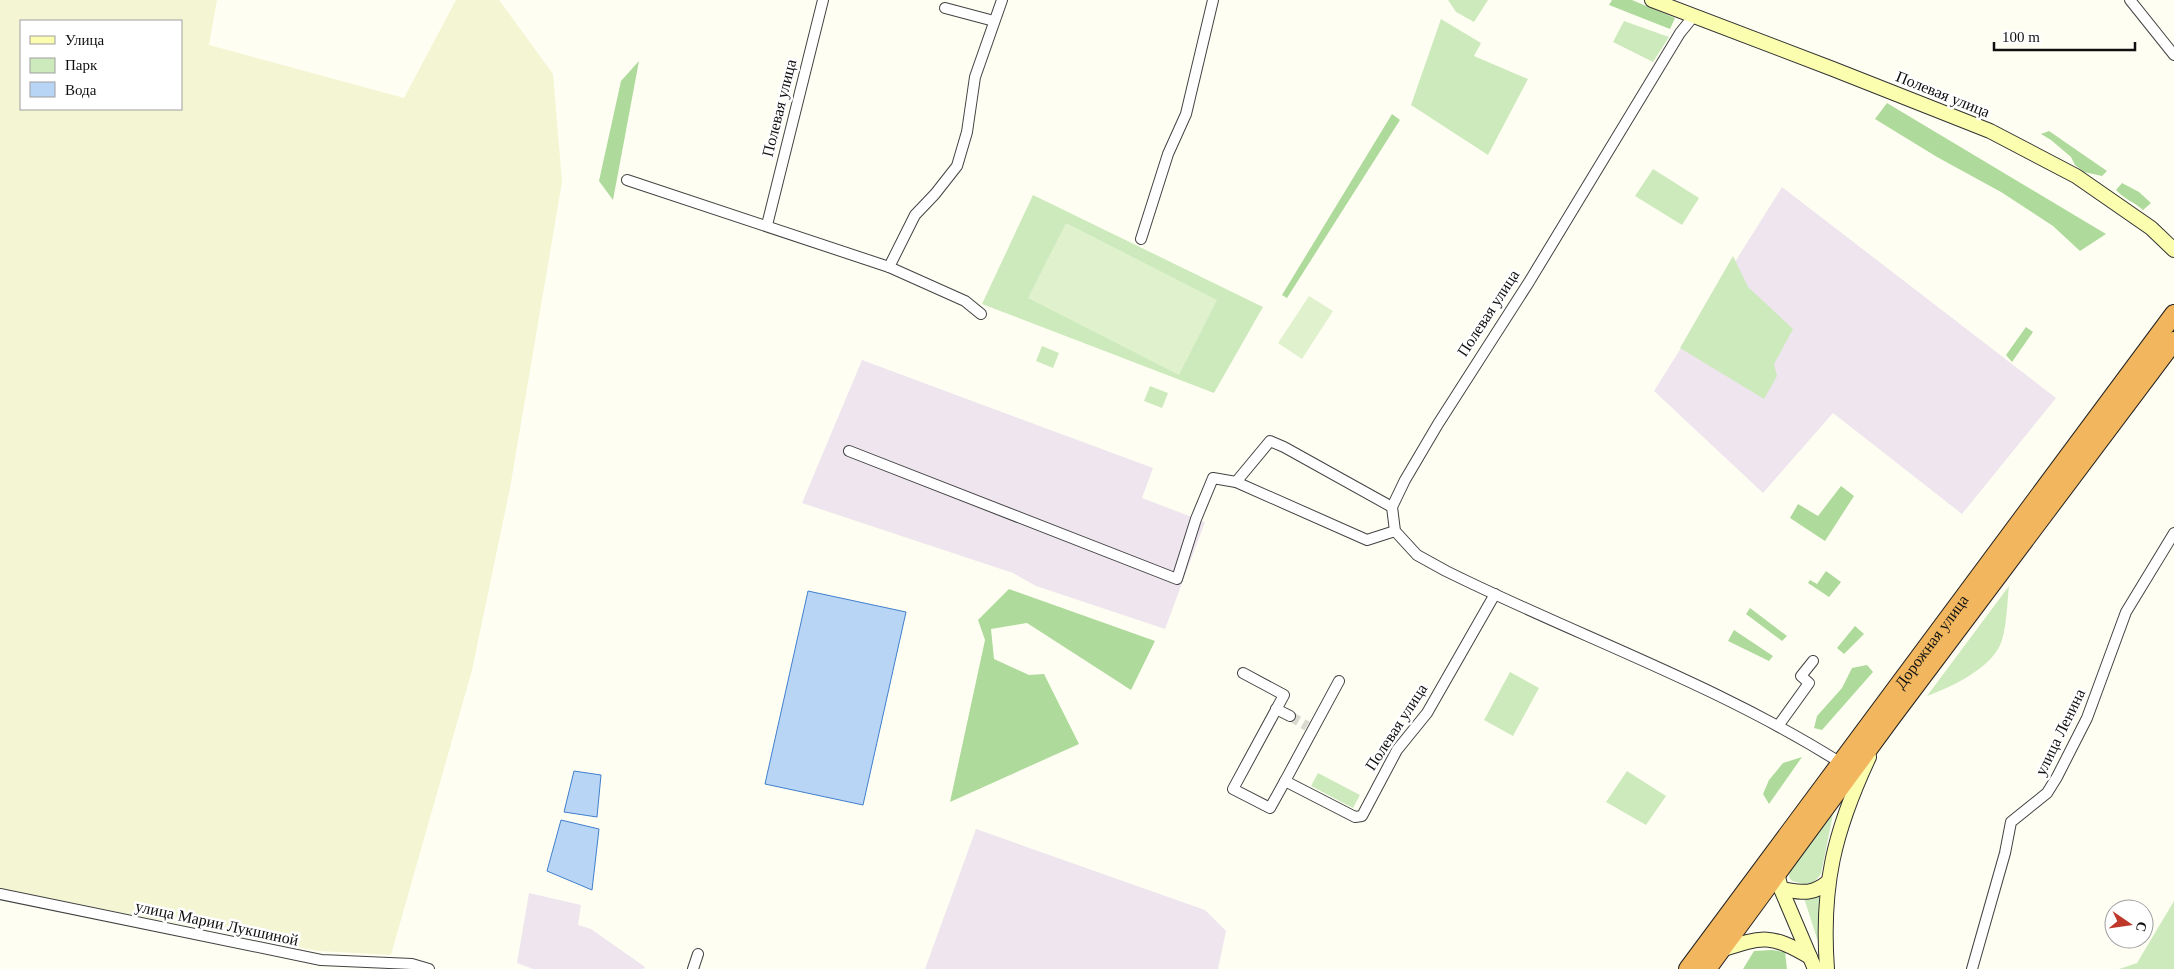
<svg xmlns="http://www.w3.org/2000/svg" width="2174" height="969" viewBox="0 0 2174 969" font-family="Georgia,serif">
  <rect width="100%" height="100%" fill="#fffef3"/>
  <g fill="#eee5ee">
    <path d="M1782 187 2056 398 1962 514 1833 413 1763 493 1654 391Z"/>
    <path d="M862 360 1153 468 1142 498 1205 522 1165 629 1036 586 1013 573 802 503Z"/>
    <path d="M976 829 1205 910 1226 931 1218 969H925Z"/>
    <path d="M529 893 581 905 578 925 591 929 645 967 643 969H533L517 963Z"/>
  </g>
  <path fill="#f3f5d3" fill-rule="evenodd" d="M0 0H217L209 45 404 98 456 0H499L553 74 562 182 510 488 472 670 391 955 319 951 0 889ZM21 21H181V109H21Z"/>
  <g fill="#cdeabc">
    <path d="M1448 0H1488L1474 22 1456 12Z"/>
    <path d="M1441 19 1481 43 1474 56 1528 79 1488 155 1411 105Z"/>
    <path d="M1624 21 1669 37 1653 62 1613 42Z"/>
    <path d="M1653 169 1699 198 1682 225 1635 196Z"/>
    <path d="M1033 195 1263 307 1214 393 982 304Z"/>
    <path d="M1733 256 1748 287 1793 329 1774 364 1777 376 1764 399 1680 348Z"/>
    <path d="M1042 346 1059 353 1053 368 1036 361Z"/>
    <path d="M1150 386 1168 393 1162 408 1144 401Z"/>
    <path d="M2009 586C2007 604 2007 623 2002 640 1994 667 1952 687 1927 696Z"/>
    <path d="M1510 672 1539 688 1513 736 1484 720Z"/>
    <path d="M1627 771 1666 796 1646 825 1606 802Z"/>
    <path d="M1318 773 1360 795 1353 808 1311 786Z"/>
    <path d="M1833 814 1821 874 1815 881 1807 885 1792 881 1789 877 1790 871Z"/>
    <path d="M1820 894 1819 945 1804 898H1814Z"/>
    <path d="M2174 901V969H2119L2137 963Z"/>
  </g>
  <g fill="#aeda9b">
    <path d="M1612 0H1632L1675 18 1670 29 1609 5Z"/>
    <path d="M639 61 613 200 599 181 621 81Z"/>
    <path d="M1887 103 2106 234 2080 251 2053 226 2001 192 1937 157 1875 119Z"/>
    <path d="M1392 114 1400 120 1287 298 1282 295Z"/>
    <path d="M2049 131 2107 171 2102 176 2084 172 2075 165 2071 157 2051 140 2041 134Z"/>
    <path d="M2122 183 2139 192 2151 203 2143 210C2133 201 2125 200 2116 190Z"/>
    <path d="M2026 327 2033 332 2012 362 2006 355Z"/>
    <path d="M1841 486 1854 496 1825 541 1790 518 1798 504 1818 516Z"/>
    <path d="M1826 571 1841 582 1829 597 1808 583 1810 580 1817 584Z"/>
    <path d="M1009 589 1155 641 1131 690 1027 623 991 629 994 659 1029 675 1044 674 1079 744 950 802 985 640 978 620Z"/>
    <path d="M1750 608 1787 636 1782 641 1746 614Z"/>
    <path d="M1855 626 1864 634 1844 654 1837 648Z"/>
    <path d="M1734 630 1773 656 1769 661 1728 641Z"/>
    <path d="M1867 665 1873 672 1822 730 1814 728 1817 716 1842 688 1852 668Z"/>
    <path d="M1802 757 1769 804 1763 794 1769 780 1783 763Z"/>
    <path d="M1772 950 1785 952 1787 969H1743L1754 951Z"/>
  </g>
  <g fill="#e0f1ce">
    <path d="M1066 223 1217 300 1179 375 1028 298Z"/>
    <path d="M1309 296 1333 311 1302 359 1278 343Z"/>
  </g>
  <g fill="#b8d5f6" stroke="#407fcc">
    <path d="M808 591 906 612 863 805 765 784Z"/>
    <path d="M574 771 601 775 597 817 564 812Z"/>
    <path d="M561 820 599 829 592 890 547 871Z"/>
  </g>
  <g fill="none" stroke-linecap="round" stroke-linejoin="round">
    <path stroke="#dbdad1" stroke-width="10" stroke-dasharray="10 5" stroke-linecap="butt" d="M1290 716 1307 726"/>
    <g stroke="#434343" stroke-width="12">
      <g id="street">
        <path d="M2130 0 2174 55"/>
        <path d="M945 8 994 21"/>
        <path d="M1693 17 1680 33 1529 282 1438 424 1405 480 1392 507 1395 531 1417 555 1446 571C1577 636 1716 684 1841 763"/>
        <path d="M627 180 889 267 965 301 981 314"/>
        <path d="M767 225 823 0"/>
        <path d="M1141 239 1168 154 1186 114 1213 0"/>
        <path d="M889 267 915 215 935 194 957 166 967 132 975 77 1002 0"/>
        <path d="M849 451 1177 579 1196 519 1213 478 1236 482 1367 540 1395 531"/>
        <path d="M1236 482 1270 441 1284 447 1392 507"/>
        <path d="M1243 673 1284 695 1233 789 1270 808 1285 781 1355 817 1362 816 1397 750 1427 713 1495 594"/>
        <path d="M1276 709 1290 716"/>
        <path d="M1778 726 1809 683 1801 676 1813 661"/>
        <path d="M1285 781 1339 681"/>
        <path d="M0 894 321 960 412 964 429 969"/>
        <path d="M693 969 698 954"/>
        <path d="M1972 969 2005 853 2011 822 2047 793 2057 777 2087 718 2126 612 2174 533"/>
      </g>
    </g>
    <g stroke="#323232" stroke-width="16">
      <g id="secondary">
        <path d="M1652 0 1833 69 1990 131 2076 176 2151 228 2174 250"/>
        <path d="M1776 868 1781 889 1815 969"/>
        <path d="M1781 889C1801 892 1811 896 1828 882"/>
        <path d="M1721 950C1763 936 1771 934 1810 957"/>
        <path d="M1827 969C1821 886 1834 832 1869 757"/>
      </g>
    </g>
    <g stroke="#212121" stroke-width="20">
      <g id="highway">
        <path id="s1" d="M1688 969 2174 314"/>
        <path d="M1707 969 1891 718 2174 341"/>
      </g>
    </g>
    <use href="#street" stroke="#fff" stroke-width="10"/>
    <use href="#secondary" stroke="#fbfdaf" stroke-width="14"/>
    <use href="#highway" stroke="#f2b75e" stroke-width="18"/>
  </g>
  <g text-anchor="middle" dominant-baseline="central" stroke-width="5" stroke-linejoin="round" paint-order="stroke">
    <g font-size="16" fill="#101010" stroke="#fff">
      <text transform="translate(1943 94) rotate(22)">Полевая улица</text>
      <text transform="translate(779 108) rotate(-76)">Полевая улица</text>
      <text transform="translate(1488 313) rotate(-57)">Полевая улица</text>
      <text stroke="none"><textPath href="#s1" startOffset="408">Дорожная улица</textPath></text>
      <text transform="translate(1396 727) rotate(-57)">Полевая улица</text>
      <text transform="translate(2060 732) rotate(-64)">улица Ленина</text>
      <text transform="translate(217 923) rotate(12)">улица Марии Лукшиной</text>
    </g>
  </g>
  <rect x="20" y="20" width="162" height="90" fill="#ffffff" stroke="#9f9f9f"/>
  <rect x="30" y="36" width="25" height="8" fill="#fbfdaf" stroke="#9f9f9f"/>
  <text x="65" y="45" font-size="15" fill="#101010">Улица</text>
  <rect x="30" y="58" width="25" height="15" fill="#cdeabc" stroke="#9f9f9f"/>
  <text x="65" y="70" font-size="15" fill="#101010">Парк</text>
  <rect x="30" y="82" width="25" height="15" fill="#b8d5f6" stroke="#9f9f9f"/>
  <text x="65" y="95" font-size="15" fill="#101010">Вода</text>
  <g transform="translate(2129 924) rotate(103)"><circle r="24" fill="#ffffff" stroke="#9f9f9f"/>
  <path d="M0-4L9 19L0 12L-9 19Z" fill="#bf3829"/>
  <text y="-8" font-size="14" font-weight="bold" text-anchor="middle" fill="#101010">С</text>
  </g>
  <path d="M1994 42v8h141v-8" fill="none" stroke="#101010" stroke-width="2.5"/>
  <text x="2002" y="42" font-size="15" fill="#101010" stroke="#ffffff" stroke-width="4" paint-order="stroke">100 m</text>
</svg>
